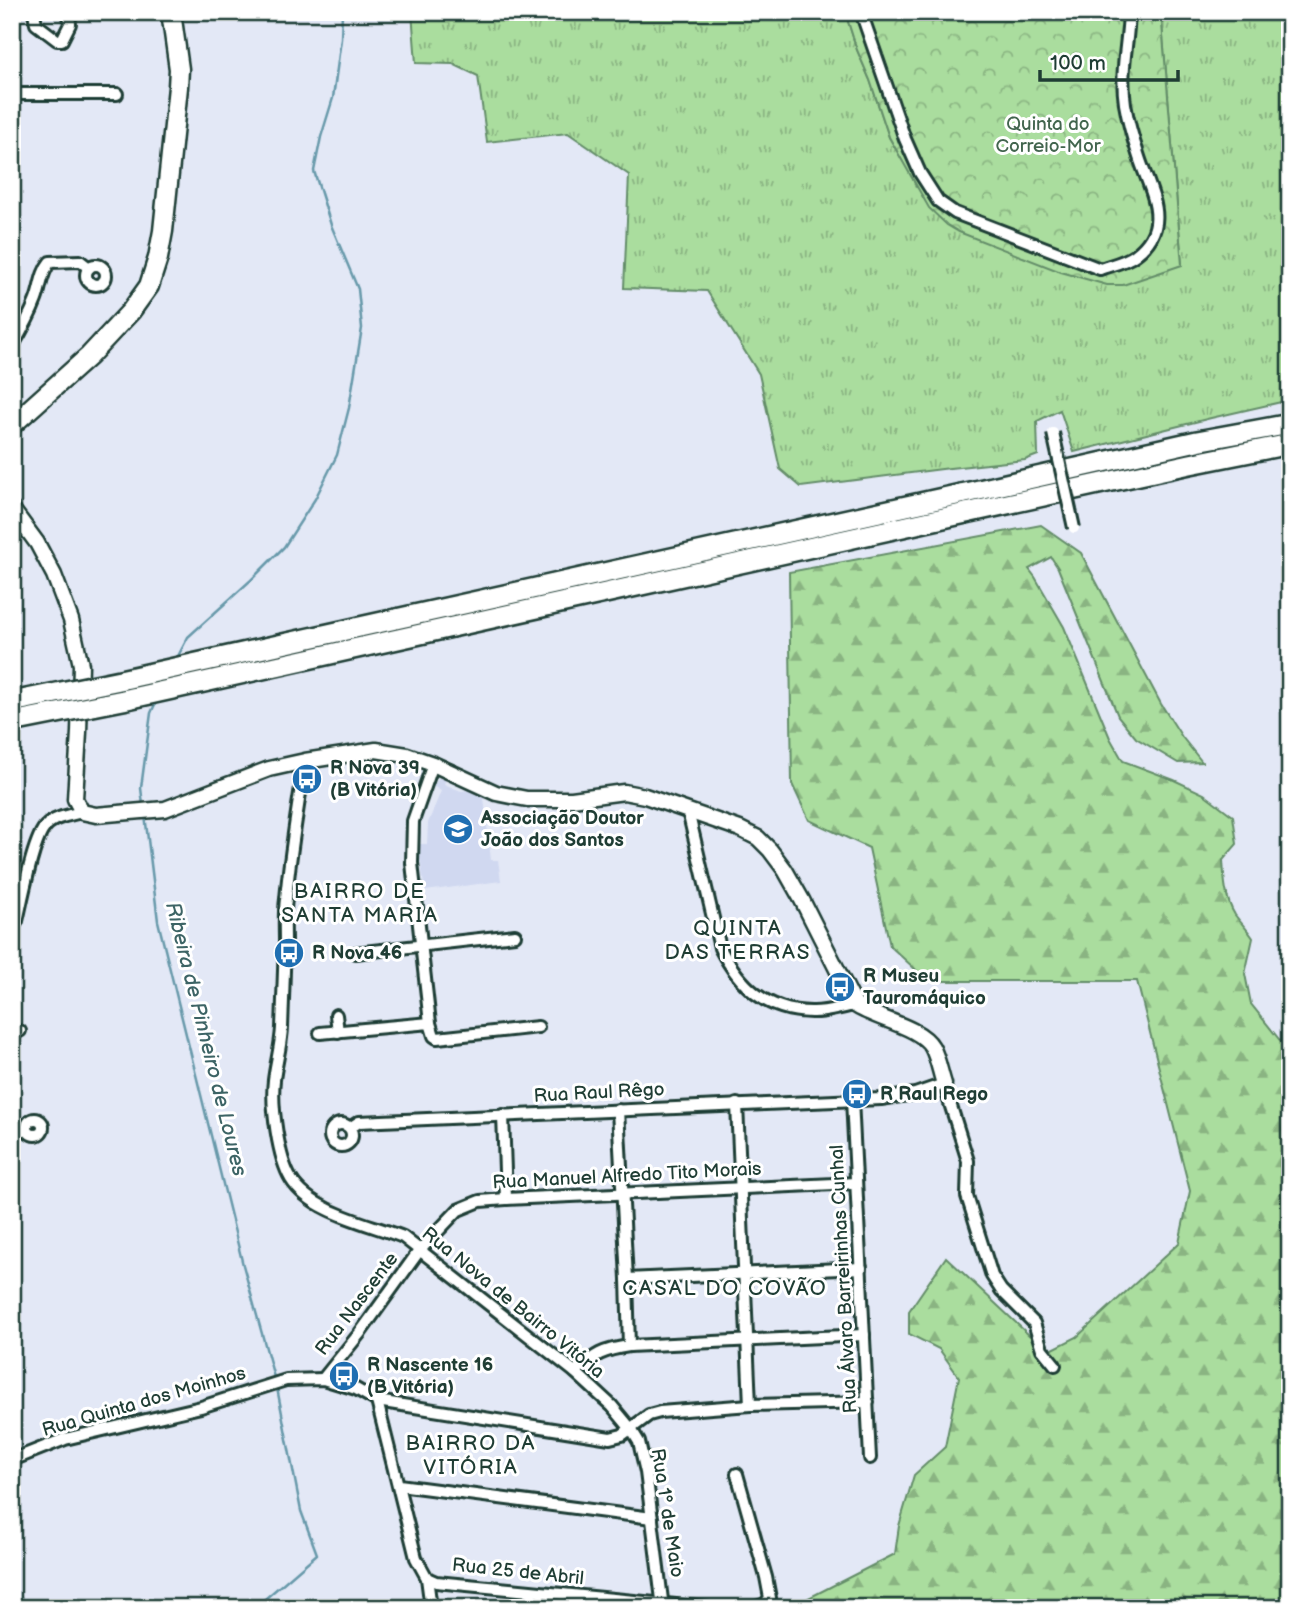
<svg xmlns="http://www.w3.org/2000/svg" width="1302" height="1620" viewBox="0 0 1302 1620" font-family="'Balsamiq Sans',sans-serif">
  <defs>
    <pattern id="grass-tufts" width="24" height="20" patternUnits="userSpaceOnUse" patternTransform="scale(1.75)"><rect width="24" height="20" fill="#aadd9e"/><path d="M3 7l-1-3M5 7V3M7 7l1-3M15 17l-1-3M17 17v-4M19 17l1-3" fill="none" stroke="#8ab482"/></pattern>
    <pattern id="forest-firs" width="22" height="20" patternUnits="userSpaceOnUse" patternTransform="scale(1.75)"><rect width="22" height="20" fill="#aadd9e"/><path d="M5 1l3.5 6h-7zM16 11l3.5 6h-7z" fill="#8ab482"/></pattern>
    <pattern id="park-crowns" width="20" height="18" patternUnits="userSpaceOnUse" patternTransform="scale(1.75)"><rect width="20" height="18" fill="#aadd9e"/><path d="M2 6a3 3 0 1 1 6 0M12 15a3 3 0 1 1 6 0" fill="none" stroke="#8ab482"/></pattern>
  </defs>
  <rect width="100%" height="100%" fill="#e3e8f6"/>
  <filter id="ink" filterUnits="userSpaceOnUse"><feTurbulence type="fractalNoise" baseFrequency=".0143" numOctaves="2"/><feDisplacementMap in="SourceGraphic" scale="14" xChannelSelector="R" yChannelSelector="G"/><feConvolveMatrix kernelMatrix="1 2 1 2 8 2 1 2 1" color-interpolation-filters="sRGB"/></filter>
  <g filter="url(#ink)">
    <path fill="#d0d8f0" d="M443 777 446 779 444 784 461 791 469 790 484 798 491 860H498L501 881 425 891 420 858V844H427L428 823 441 791 433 786 439 778Z"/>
    <path fill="url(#grass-tufts)" stroke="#648d69" stroke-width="2" d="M412 12H845L857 50 870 80 889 137 912 176 916 187 1182 264 1161 12H1290V400L1211 418 1074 452 1060 410 1037 421 1038 455 1025 460 950 468 801 487 780 469 759 374 707 291 624 288 629 175 568 133 487 142 478 76 453 64 416 63Z"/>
    <path fill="url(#forest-firs)" stroke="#648d69" stroke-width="2" d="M1041 525 1081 553 1161 704 1182 737 1202 762 1178 763 1136 738 1118 716 1058 568 1051 557 1029 569 1035 577 1064 627 1110 738 1123 761 1174 780 1204 794 1233 816 1237 844 1223 860C1224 878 1225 899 1235 915 1241 923 1248 930 1253 938L1245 974 1251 1004 1290 1053V1169L1285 1173 1290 1179V1608H789L895 1554 899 1526 914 1475 945 1447 959 1377 939 1349 909 1334V1311L946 1257 1047 1352 1077 1337 1179 1243 1190 1191 1137 981H928L890 946 869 848 809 820 792 784 789 572Z"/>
    <path fill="url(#park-crowns)" stroke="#648d69" stroke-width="2" d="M845 12H1161L1182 265 1123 285H1107L1061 272 959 232 947 225 929 208 889 137 870 80 857 50Z"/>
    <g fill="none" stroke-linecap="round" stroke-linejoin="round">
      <g stroke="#6799aa" stroke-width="2.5">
        <path d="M177 658 188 637 251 580 284 547 315 499 337 455 349 408 362 328 358 289 331 225 314 171 321 137 333 98 341 39 342 12"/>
        <path d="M143 805 141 788 151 713 156 702"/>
        <path d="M145 815 158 921 243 1265 275 1381"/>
        <path d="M252 1608 258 1605 317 1554 301 1511 277 1388"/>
      </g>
      <g stroke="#1f3d34" stroke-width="16">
        <g id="minor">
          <path d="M34 12 36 24 57 40H62L70 24 69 12"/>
          <path d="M861 12 905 139 920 173 938 201 955 213 1100 269C1111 265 1126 262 1135 255 1174 226 1150 192 1139 157 1133 139 1128 122 1125 104 1120 70 1128 45 1129 12"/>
          <path d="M12 94H117"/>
          <circle cx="96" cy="275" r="10"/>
          <path d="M12 347C21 332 30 316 36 300 41 287 41 273 50 262L80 261 89 268"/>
          <path d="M305 761C298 807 290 853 286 899 284 913 285 928 285 942 284 971 283 999 282 1028 281 1046 276 1063 274 1080 271 1105 278 1158 291 1179 312 1213 368 1223 403 1237L575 1372 612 1406 631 1429 639 1442 646 1472 663 1608"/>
          <path d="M688 811 720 948C740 986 765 1011 811 1012 825 1013 841 1007 855 1005"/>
          <path d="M12 928 17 921C22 901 33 838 46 826 54 817 70 815 82 812"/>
          <path d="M355 953 515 935"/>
          <path d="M336 1015 338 1032"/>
          <path d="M430 1023 412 863 413 821 433 764"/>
          <path d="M12 1033 20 1031"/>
          <path d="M320 1033 430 1023 434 1036 437 1038 538 1027"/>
          <path d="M852 1099 870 1458"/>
          <path d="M737 1104 750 1405"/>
          <path d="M618 1110 627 1279 629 1346"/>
          <path d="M503 1115 506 1199"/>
          <circle cx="35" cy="1127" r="8"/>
          <circle cx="341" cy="1135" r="11"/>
          <path d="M350 1128 359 1122 881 1099 915 1094 944 1084 968 1161 967 1196 992 1276 1001 1290 1034 1323 1042 1349 1055 1365"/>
          <path d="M12 1133 27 1129"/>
          <path d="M627 1279 861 1268"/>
          <path d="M575 1372C596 1354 602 1350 629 1346L864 1335"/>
          <path d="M323 1379 360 1333 419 1251 458 1210 480 1201 506 1199 856 1183"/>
          <path d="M377 1401 416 1558 427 1578 436 1582 707 1608"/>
          <path d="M12 1460 65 1439 201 1407 286 1380 323 1379 356 1389 377 1401 610 1438 622 1435 649 1415 660 1412 750 1405 868 1402"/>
          <path d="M737 1474 766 1577 770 1598 765 1604 754 1608"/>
          <path d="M399 1485 652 1518"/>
          <path d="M427 1578 431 1608"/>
        </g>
      </g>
      <g stroke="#1f3d34" stroke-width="19">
        <path id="tertiary" d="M12 509 37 543 54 575 71 620 81 665 79 732 75 799 82 812 96 815 165 809 269 769 305 761 376 750 407 755 433 764 496 793 527 799H572L624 792 645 796 740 829 758 838 770 850 785 870 802 900 855 1005C875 1019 920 1026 932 1047 938 1058 940 1072 944 1084"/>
      </g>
      <g stroke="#1f3d34" stroke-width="23">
        <path id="primary" d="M12 425 89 356 131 311 149 286 158 258 163 231 178 87 179 69 171 12"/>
      </g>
      <g stroke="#1f3d34" stroke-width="24">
        <g id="motorway">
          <path d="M961 494 1197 441 1290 424"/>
          <path d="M966 513 1190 464 1290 444"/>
        </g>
      </g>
      <use href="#minor" stroke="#fff" stroke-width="10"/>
      <use href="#tertiary" stroke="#fff" stroke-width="14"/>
      <use href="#primary" stroke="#fff" stroke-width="18"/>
      <use href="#motorway" stroke="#fff" stroke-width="19"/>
      <g stroke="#1f3d34" stroke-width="16" stroke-linecap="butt">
        <path id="minor-bridge" d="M1053 433 1074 528"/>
      </g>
      <g stroke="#1f3d34" stroke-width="24" stroke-linecap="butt">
        <g id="motorway-bridge">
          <path d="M12 702 120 680 961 494"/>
          <path d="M12 722 123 700 966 513"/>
        </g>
      </g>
      <use href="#minor-bridge" stroke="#fff" stroke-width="10"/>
      <use href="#motorway-bridge" stroke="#fff" stroke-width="19"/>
    </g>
  </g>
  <defs>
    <g id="bus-disc" transform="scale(1.575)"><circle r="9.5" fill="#1f6fb2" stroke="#fff"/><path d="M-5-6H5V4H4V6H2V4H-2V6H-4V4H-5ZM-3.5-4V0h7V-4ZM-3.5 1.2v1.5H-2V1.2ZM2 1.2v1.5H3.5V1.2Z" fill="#fff"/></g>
    <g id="school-disc" transform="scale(1.575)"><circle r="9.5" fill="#1f6fb2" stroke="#fff"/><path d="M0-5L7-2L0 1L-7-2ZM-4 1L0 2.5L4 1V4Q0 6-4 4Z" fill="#fff"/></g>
  </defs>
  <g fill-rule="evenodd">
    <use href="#bus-disc" x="307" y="779"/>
    <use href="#school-disc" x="458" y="829"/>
    <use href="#bus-disc" x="289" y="953"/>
    <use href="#bus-disc" x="840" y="987"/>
    <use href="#bus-disc" x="857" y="1094"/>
    <use href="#bus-disc" x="344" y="1376"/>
  </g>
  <g text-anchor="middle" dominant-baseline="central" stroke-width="6" stroke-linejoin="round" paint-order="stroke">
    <g font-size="19" fill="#42654e" stroke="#fff">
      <text x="1048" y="124">Quinta do<tspan x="1048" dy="22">Correio-Mor</tspan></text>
    </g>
    <g font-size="19" font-weight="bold" fill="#1f3d34" stroke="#fff" text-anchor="start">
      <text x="330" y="768">R Nova 39<tspan x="330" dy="22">(B Vitória)</tspan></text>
      <text x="481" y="818">Associação Doutor<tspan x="481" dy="22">João dos Santos</tspan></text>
      <text x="312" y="953">R Nova 46</text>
      <text x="863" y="976">R Museu<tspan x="863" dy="22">Tauromáquico</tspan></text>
      <text x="880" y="1094">R Raul Rego</text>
      <text x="367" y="1365">R Nascente 16<tspan x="367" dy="22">(B Vitória)</tspan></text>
    </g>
    <g font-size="19" fill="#1f3d34" stroke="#fff">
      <text transform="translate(599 1093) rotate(-3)">Rua Raul Rêgo</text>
      <text transform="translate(627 1176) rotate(-3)">Rua Manuel Alfredo Tito Morais</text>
      <text transform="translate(844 1279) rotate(-93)">Rua Álvaro Barreirinhas Cunhal</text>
      <text transform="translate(513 1303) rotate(39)">Rua Nova de Bairro Vitória</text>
      <text transform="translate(357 1304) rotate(-53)">Rua Nascente</text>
      <text transform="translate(144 1402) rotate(-16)">Rua Quinta dos Moinhos</text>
      <text transform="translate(667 1513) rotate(81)">Rua 1º de Maio</text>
      <text transform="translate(518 1572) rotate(6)">Rua 25 de Abril</text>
    </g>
    <g font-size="21" letter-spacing="2" fill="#1f3d34" stroke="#fff">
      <text x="360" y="891">BAIRRO DE<tspan x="360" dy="24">SANTA MARIA</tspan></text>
      <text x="738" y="928">QUINTA<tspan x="738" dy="24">DAS TERRAS</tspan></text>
      <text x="725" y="1288">CASAL DO COVÃO</text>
      <text x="471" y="1443">BAIRRO DA<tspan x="471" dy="24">VITÓRIA</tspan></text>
    </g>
    <g font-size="21" font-style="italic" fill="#3d6465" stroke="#fff">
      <text transform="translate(206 1039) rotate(76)">Ribeira de Pinheiro de Loures</text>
    </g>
  </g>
  <rect width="1302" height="1620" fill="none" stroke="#fff" stroke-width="42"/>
  <rect x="21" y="21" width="1260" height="1578" fill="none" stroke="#1f3d34" stroke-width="2.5" filter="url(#ink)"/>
  <path d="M1040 70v10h138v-10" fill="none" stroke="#1f3d34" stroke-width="3.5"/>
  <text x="1050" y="70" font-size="21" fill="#1f3d34" stroke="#ffffff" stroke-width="5" paint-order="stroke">100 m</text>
</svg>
